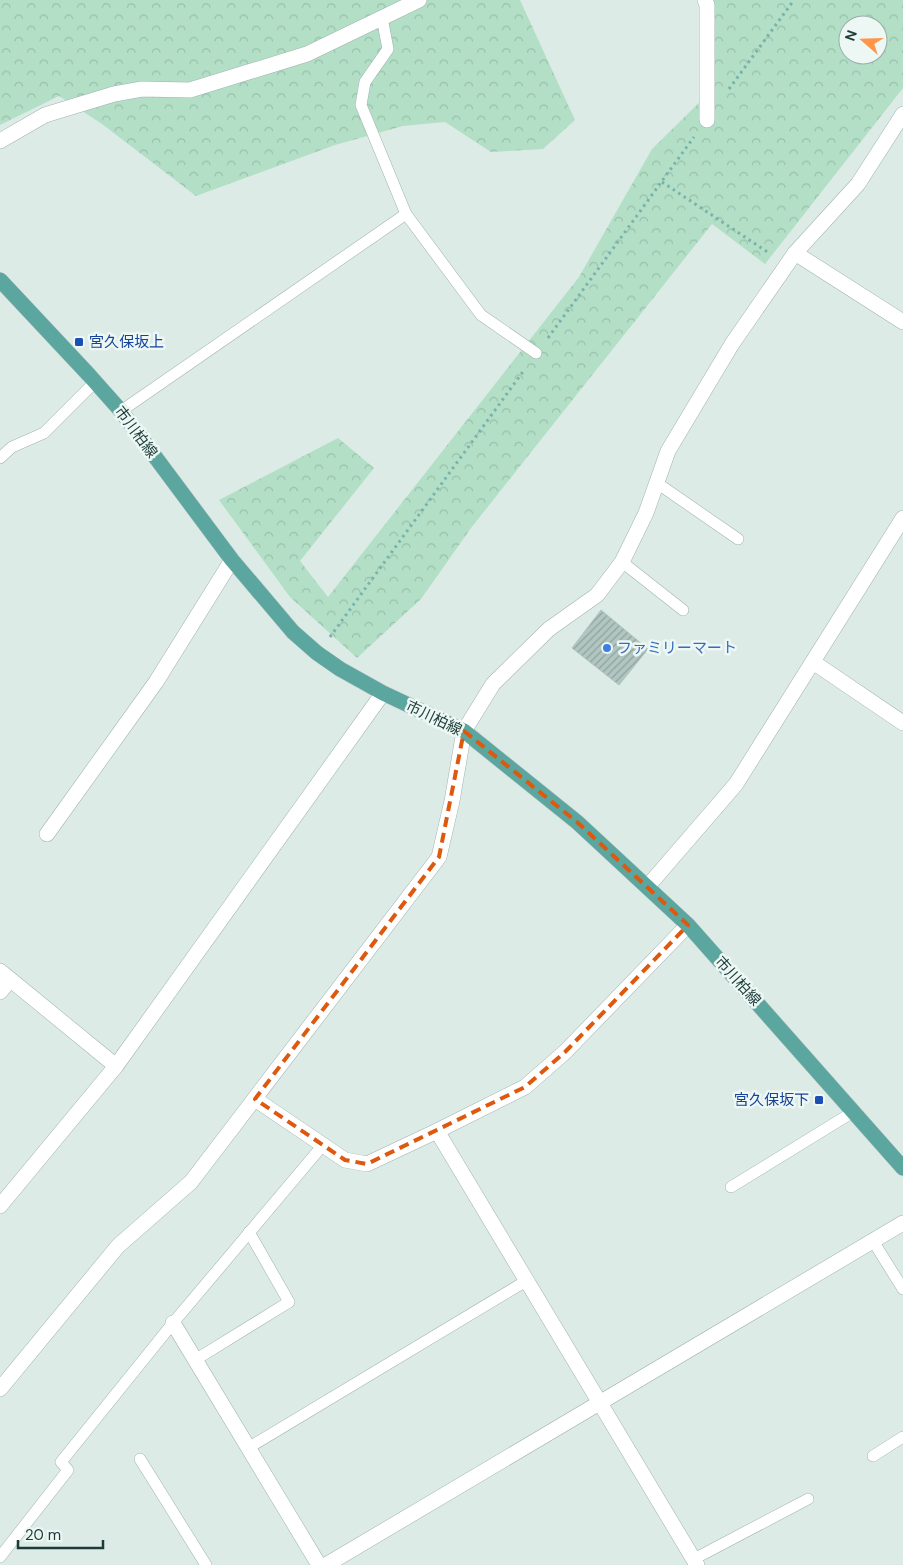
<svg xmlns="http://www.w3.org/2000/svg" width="903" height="1565" viewBox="0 0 903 1565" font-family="'DM Sans','Noto Sans JP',sans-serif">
  <defs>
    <pattern id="forest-crowns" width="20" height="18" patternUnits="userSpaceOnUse" patternTransform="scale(1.25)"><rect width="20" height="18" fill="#b2dfc6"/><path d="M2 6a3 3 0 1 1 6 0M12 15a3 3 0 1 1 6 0" fill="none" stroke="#99c0ab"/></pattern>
    <pattern id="building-hatch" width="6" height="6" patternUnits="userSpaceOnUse" patternTransform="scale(1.25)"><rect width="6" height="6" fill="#b2c6c1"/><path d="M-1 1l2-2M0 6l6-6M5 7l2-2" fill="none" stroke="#90a29e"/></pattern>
  </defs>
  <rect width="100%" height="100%" fill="#ddebe7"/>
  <g fill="url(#forest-crowns)" fill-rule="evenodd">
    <path d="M0 0H520L575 120 543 149 491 152 445 122 403 126 335 145 196 196 102 124 59 96 0 125Z"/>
    <path d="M704 0H903V88L765 264 712 224 471 528 421 599 357 658 290 597 219 500 338 438 374 468 300 561 328 597 579 277 652 149 715 87ZM848 25H878V55H848Z"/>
  </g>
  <path fill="url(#building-hatch)" stroke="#afc5c0" d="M601 610 648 649 619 685 572 648Z"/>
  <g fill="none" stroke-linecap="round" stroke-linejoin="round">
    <g stroke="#a0b3af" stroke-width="12">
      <g id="lane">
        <path d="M382 18 388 49 365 82 361 105 406 214 481 315 536 353"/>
        <path d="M121 411 406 214"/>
        <path d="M0 458 12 447 44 433 95 382"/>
        <path d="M657 483 738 539"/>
        <path d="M622 562 683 610"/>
        <path d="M731 1187 853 1112"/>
        <path d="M873 1241 903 1289"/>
        <path d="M195 1360 289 1302 249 1232"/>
        <path d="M248 1448 526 1281"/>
        <path d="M873 1456 903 1437"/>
        <path d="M140 1459 206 1565"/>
        <path d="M0 1557 68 1470 61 1462 173 1323 323 1145"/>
        <path d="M694 1559 808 1499"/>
      </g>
    </g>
    <g stroke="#a0b3af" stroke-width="16">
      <g id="street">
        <path d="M705 0 707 5V120"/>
        <path d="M0 141 45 115 114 94 142 89 190 90 307 54 419 0"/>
        <path d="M795 253 903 322"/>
        <path d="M813 662 903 723"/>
        <path d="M47 834 156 682 232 560"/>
        <path d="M648 886 736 784 903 518"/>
        <path d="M0 971 116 1066"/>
        <path d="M0 992 10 980"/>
        <path d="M255 1099 345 1160 367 1164 437 1131 525 1087 565 1052 688 925"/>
        <path d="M437 1131 697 1565"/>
        <path d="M0 1206 116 1066 383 693"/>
        <path d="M173 1323 319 1565"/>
        <path d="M0 1389 118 1246 191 1182 439 857 452 801 464 731 493 684 549 629 597 595 622 562 646 513 668 451 732 344 795 253 858 184 903 114"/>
        <path d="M326 1565 903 1223"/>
      </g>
    </g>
    <g stroke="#c0c8c8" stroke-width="16">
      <path id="primary" d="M0 280 89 375 121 411 232 560 293 632 317 653 340 669 383 693 464 731 577 822 688 925 903 1168"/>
    </g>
    <g stroke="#79b2ab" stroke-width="3" stroke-dasharray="2.5 4" stroke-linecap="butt">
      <path d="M729 89 794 0"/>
      <path d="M662 182 769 253"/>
      <path d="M548 338 694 137"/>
      <path d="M330 637 525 369"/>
    </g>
    <use href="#lane" stroke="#fff" stroke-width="11"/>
    <use href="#street" stroke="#fff" stroke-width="15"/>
    <use href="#primary" stroke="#5ca6a0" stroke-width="15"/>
  </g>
  <path fill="none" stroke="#de580e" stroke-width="4" stroke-dasharray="10 6" stroke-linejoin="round" d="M464 731 577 822 688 925 565 1052 525 1087 367 1164 345 1160 255 1099 439 857Z"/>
  <g fill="#1a4fb4" stroke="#edf7f4" stroke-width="2">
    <rect x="74" y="337" width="10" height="10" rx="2.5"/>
    <rect x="814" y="1095" width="10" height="10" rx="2.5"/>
  </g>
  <circle fill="#3f7fe0" stroke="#edf7f4" stroke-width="2" cx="607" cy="648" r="5"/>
  <g text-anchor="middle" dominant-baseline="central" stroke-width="5" stroke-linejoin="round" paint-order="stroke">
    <g font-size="15" fill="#164399" stroke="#edf7f4" text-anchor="start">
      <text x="89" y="342">宮久保坂上</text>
      <text x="809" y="1100" text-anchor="end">宮久保坂下</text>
    </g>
    <g font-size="15" fill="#1d3c39" stroke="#edf7f4">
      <text transform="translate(136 432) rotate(53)">市川柏線</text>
      <text transform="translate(434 718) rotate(26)">市川柏線</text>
      <text transform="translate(738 981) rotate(48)">市川柏線</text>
    </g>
    <g font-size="15" fill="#366cbe" stroke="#edf7f4" text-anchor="start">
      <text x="617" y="648">ファミリーマート</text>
    </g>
  </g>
  <g transform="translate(863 40) rotate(290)"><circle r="24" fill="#edf7f4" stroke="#9aaca9"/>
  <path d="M0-4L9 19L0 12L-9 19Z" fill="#ff9546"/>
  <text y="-8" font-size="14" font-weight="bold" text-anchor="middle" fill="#1d3c39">N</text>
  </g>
  <path d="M18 1540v8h85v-8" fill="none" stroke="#1d3c39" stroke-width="2.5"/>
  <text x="25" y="1540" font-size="15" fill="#1d3c39" stroke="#edf7f4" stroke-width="4" paint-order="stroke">20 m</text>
</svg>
